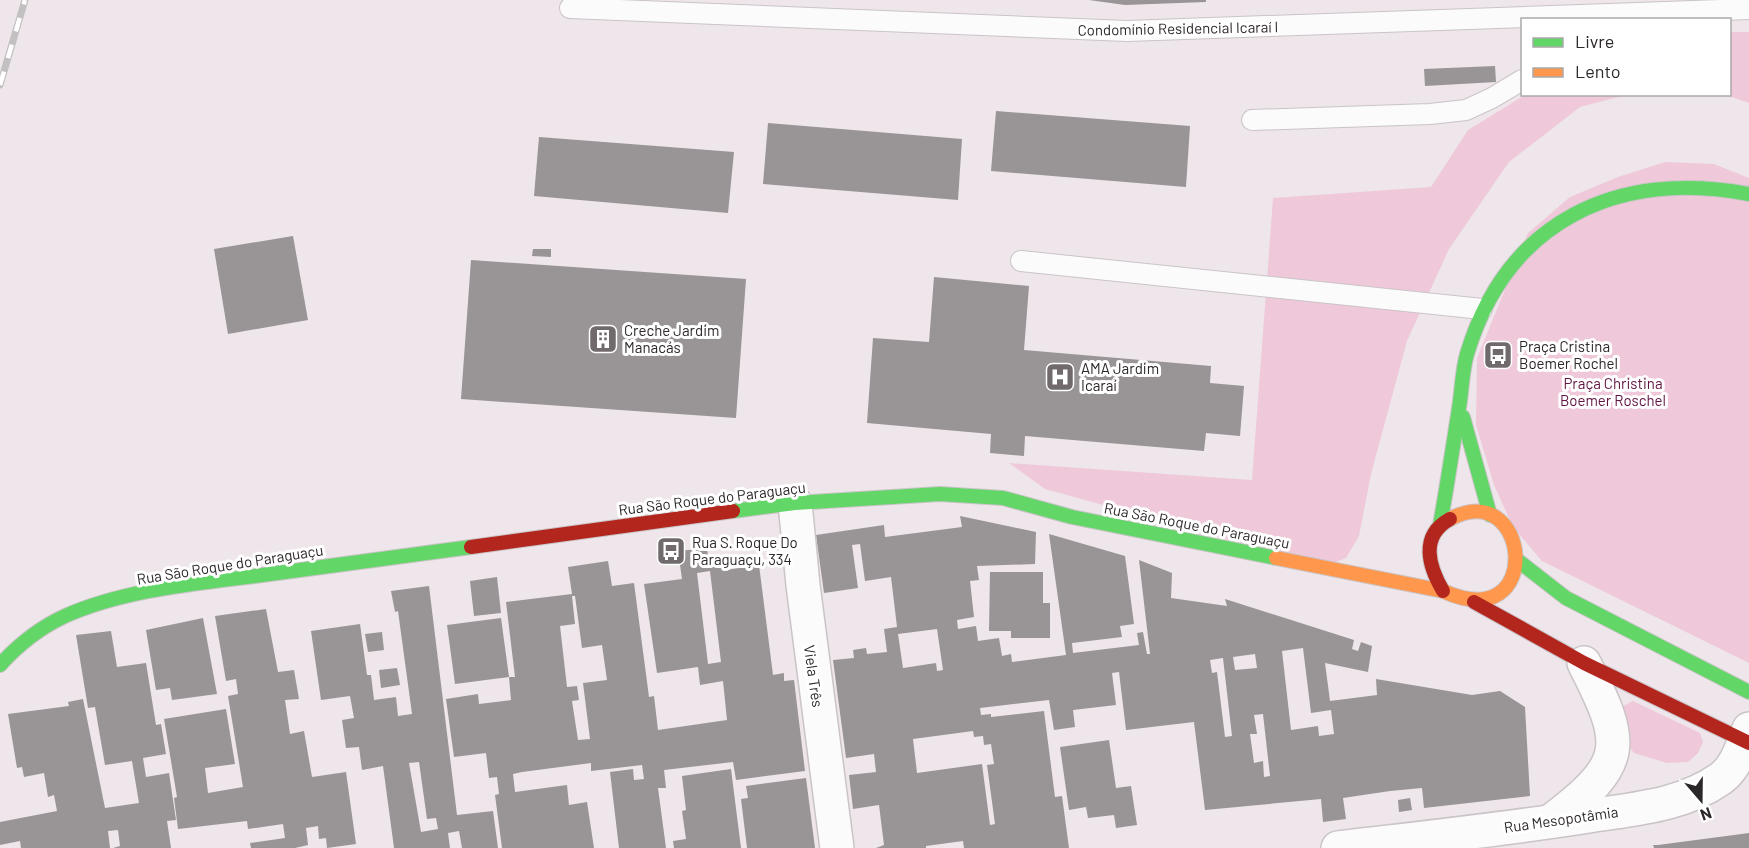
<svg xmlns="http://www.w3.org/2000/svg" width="1749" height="848" viewBox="0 0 1749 848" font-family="Barlow,sans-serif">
  <rect width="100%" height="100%" fill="#eee6ea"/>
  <g fill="#efc9da">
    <path d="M1730 32H1749V103L1726 95 1730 94Z"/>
    <path d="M1525 95H1626L1580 107 1509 162 1449 249 1407 341 1371 474 1359 536 1346 558 1325 566 1045 489 1009 463 1252 480 1273 198 1431 187 1468 130Z"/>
    <path d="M1665 162 1714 164 1749 178V663L1542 561 1513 527 1494 485 1476 425 1477 358 1528 233 1570 197 1618 177Z"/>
    <path d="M1633 701 1700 733 1703 742 1698 753 1688 762 1667 763 1634 753 1623 739 1618 723 1623 706Z"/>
  </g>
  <g fill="#999496" fill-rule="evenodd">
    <path d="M1089 0H1206V2L1125 5Z"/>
    <path d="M1495 66 1496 82 1425 86 1424 69Z"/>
    <path d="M996 111 1190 126 1186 187 991 171Z"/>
    <path d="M768 123 962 139 958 200 763 184Z"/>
    <path d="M539 137 734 152 728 213 534 196Z"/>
    <path d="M293 236 308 320 228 334 214 249Z"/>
    <path d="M533 249H551V257L532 256Z"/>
    <path d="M471 260 746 279 736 418 461 399Z"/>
    <path d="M934 277 1029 286 1024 350 1211 366 1210 383 1244 386 1240 436 1206 433 1204 451 1025 436 1024 456 990 453 991 434 867 423 873 338 929 342Z"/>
    <path d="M960 516 1036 532 1035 564 977 566 979 580 970 581 974 617 957 620 958 629 976 626 978 641 999 638 1002 656 1011 654 1012 662 1066 655 1049 534 1125 556 1134 624 1120 626 1122 637 1072 643 1073 653 1139 645 1137 633 1143 632 1147 654H1150L1139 560 1172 573 1171 598 1227 606 1225 599 1354 640 1352 649 1358 651 1361 642 1372 646 1368 672 1325 663 1330 701 1377 695 1376 679 1472 695 1500 691 1525 707 1530 796 1424 808 1422 788 1390 791 1343 798 1346 819 1323 822 1321 799 1205 810 1194 722 1126 730 1119 672 1112 673 1116 705 1073 710 1075 727 1054 730 1049 700 980 708 981 715 991 714V717L1044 711 1055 797 1062 796 1069 848H964L963 841 926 846V848H876L884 845 879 805 853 809 849 775 876 772 874 754 846 758 833 660 854 658 853 650 866 648 867 654 887 652 884 629 897 627 891 577 865 581 860 544 852 545 858 588 824 593 816 535 884 525 885 537 962 527ZM937 629 943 670 937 671 936 663 903 668 898 634ZM1303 648 1311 713 1331 710 1334 734 1319 736 1318 726 1291 730 1282 651ZM1255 654 1257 668 1235 670 1233 657ZM1223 658 1232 736 1225 737 1217 672 1212 673 1210 660ZM1263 714 1270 776 1264 777 1263 761 1254 763 1250 734H1257L1254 715ZM973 731 974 737 983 736 984 745 991 744 994 764 987 765 995 824 990 825 982 764 917 773 913 739Z"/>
    <path d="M707 548 709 565 725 563 726 570 759 565 773 675 784 673V681L794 680 805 771 736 780 733 762 664 770 666 788H658L666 848H619L610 772 633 769 634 780 644 779 642 765 591 771V763L522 772 513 774 515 792 567 785 569 805 587 802 594 848H502L495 795 499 794 497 777 489 778 486 753 454 757 446 699 478 694 479 704 511 700 509 677H515L506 602 572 594 568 567 608 561 612 586 634 583 649 697 654 696 658 730 727 720 723 681 700 685 698 667 657 673 644 584 682 579 678 551ZM710 571 721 662 708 664 697 573ZM572 596H575L582 648 602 645 607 680 583 683 590 739 578 740 572 701 579 700 577 686 567 687 560 626 575 624Z"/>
    <path d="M990 572H1043V603H1050V638H1011V631H989Z"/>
    <path d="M497 577 501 613 474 616 470 581Z"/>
    <path d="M429 586 457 815 493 811 498 848H462L459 831 448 833 450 848H394L383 766 362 770 359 747 346 748 342 720 354 718 350 696 321 700 311 631 360 624 367 675H371L374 700 396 697 398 716 412 714 398 611 395 612 391 591ZM419 762 427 819 436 818 438 829 421 832 409 763Z"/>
    <path d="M266 609 278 672 294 670 299 699 285 700 290 734 304 731 312 777 346 772 356 844 327 848 326 838 319 839 318 826 306 828 308 845 295 848H251L250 843 285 838 283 824 248 829 247 821 178 829 174 798 177 797 164 719 226 709 235 764 205 768 208 793 243 787 228 696 238 694 236 679 226 681 215 616Z"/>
    <path d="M203 618 217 694 172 700 170 688 156 690 146 630Z"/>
    <path d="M501 618 509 677 455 684 447 625Z"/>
    <path d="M111 631 117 667 146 663 156 725 161 724 166 754 143 758 146 777 169 773 176 820 167 821 171 848H113L120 846 118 830 108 831 110 848H21L20 841 0 845V822L57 811 54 795 48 797 44 773 24 777 22 767 17 768 8 714 69 706 68 702 83 699 105 808 139 803 132 761 105 765 95 707 88 708 76 635Z"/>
    <path d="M382 632 384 650 368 652 365 634Z"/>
    <path d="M397 668 400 685 381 688 379 670Z"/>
    <path d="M1109 740 1116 788 1131 786 1137 825 1116 828 1114 815 1088 818 1086 807 1069 810 1060 747Z"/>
    <path d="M731 769 741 848H674L673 841 686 839 682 811 686 810 682 776Z"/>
    <path d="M806 778 815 848H747L741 799 748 798 746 786Z"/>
    <path d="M1410 798 1412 810 1399 812 1398 800Z"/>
    <path d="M1749 833V848H1654L1653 845H1658Z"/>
  </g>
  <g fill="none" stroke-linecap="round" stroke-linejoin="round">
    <g stroke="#cac4c7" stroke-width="22">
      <g id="lane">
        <path d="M570 8 1127 31 1749 9"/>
        <path d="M1252 120 1430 114 1466 110 1492 98 1522 80"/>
        <path d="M1021 261 1482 309"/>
      </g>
    </g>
    <g stroke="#cac4c7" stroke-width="36">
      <g id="street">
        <path d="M795 503 803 585 837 848"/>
        <path d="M1551 821C1628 763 1626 745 1584 663"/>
        <path d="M1338 848C1422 838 1506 829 1589 816 1632 809 1682 806 1720 779 1736 768 1742 747 1749 729"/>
      </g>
    </g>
    <g stroke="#cac4c7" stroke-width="16">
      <g id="fast">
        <path d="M1463 417 1490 515"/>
        <path d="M733 511 795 503 940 494 1003 498 1072 517 1276 558"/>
        <path d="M1440 525C1447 486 1453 447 1459 408 1462 390 1462 371 1467 354 1507 221 1617 169 1749 194"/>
        <path d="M1517 560 1566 598 1749 692"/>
        <path d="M0 665C19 644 39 628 65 616 124 590 192 584 255 576 327 566 399 556 471 547"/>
      </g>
    </g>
    <g stroke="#cac4c7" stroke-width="16">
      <path id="slow" d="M1276 558 1443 591C1547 638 1530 475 1450 519"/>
    </g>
    <g stroke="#cac4c7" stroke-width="16">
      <g id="jam">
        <path d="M471 547 733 511"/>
        <path d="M1443 591C1429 567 1419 536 1450 519"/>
        <path d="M1474 602 1584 663 1749 743"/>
      </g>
    </g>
    <use href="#lane" stroke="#fcfbfc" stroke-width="20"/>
    <use href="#street" stroke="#fcfbfc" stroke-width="33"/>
    <use href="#fast" stroke="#63d668" stroke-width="14"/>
    <use href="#slow" stroke="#ff974d" stroke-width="14"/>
    <use href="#jam" stroke="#b3261e" stroke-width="14"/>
    <g stroke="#c2c0c0" stroke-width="7">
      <path id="rail" d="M0 85 25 0"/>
    </g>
    <use href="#rail" stroke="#fff" stroke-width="4.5" stroke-dasharray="14" stroke-linecap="butt"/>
  </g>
  <defs>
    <g id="building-square" transform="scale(1.5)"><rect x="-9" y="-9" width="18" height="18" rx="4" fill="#706a6d" stroke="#fff"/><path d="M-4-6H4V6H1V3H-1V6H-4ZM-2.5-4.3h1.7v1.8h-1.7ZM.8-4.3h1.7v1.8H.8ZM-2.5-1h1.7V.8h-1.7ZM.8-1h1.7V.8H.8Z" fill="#fff"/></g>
    <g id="bus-square" transform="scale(1.5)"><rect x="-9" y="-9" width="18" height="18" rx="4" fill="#706a6d" stroke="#fff"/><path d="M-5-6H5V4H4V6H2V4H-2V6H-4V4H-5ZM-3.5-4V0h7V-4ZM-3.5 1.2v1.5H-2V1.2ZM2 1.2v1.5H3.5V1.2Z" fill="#fff"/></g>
    <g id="hospital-square" transform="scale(1.5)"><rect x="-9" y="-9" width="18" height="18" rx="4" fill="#706a6d" stroke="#fff"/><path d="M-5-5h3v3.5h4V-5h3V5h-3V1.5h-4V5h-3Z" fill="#fff"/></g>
  </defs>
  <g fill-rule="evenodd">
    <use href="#building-square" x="603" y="339"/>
    <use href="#bus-square" x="1498" y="355"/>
    <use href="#hospital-square" x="1060" y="377"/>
    <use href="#bus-square" x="671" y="551"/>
  </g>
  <g text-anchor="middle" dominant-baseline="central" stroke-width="6" stroke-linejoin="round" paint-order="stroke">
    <g font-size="15" fill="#2c2729" stroke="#fff">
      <text transform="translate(1178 28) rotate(-1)">Condomínio Residencial Icaraí I</text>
      <text transform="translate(712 498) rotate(-7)">Rua São Roque do Paraguaçu</text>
      <text transform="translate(1197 525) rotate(11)">Rua São Roque do Paraguaçu</text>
      <text transform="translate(230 564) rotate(-9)">Rua São Roque do Paraguaçu</text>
      <text transform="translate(814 676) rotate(82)">Viela Três</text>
      <text transform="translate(1561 819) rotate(-8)">Rua Mesopotâmia</text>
    </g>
    <g font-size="15" fill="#2c2729" stroke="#fff" text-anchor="start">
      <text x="624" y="330">Creche Jardim<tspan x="624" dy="17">Manacás</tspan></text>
      <text x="1519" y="346">Praça Cristina<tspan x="1519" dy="17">Boemer Rochel</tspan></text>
      <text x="1081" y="368">AMA Jardim<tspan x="1081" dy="17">Icaraí</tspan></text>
      <text x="692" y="542">Rua S. Roque Do<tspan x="692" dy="17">Paraguaçu, 334</tspan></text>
    </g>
    <g font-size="15" fill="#601440" stroke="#fff">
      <text x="1613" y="383">Praça Christina<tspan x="1613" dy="17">Boemer Roschel</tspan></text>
    </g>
  </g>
  <rect x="1521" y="18" width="210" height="78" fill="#ffffff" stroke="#aba9a9" stroke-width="1.5"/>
  <rect x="1533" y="38" width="30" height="9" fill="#63d668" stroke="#aba9a9" stroke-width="1.5"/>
  <text x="1575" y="48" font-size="18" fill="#2c2729">Livre</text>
  <rect x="1533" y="68" width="30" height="9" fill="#ff974d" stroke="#aba9a9" stroke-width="1.5"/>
  <text x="1575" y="78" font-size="18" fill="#2c2729">Lento</text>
  <g transform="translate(1701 800) rotate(160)" stroke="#ffffff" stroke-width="4.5" paint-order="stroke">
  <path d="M0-4.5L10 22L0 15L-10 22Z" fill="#2c2729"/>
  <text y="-9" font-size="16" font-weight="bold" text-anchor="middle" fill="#2c2729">N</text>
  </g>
</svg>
